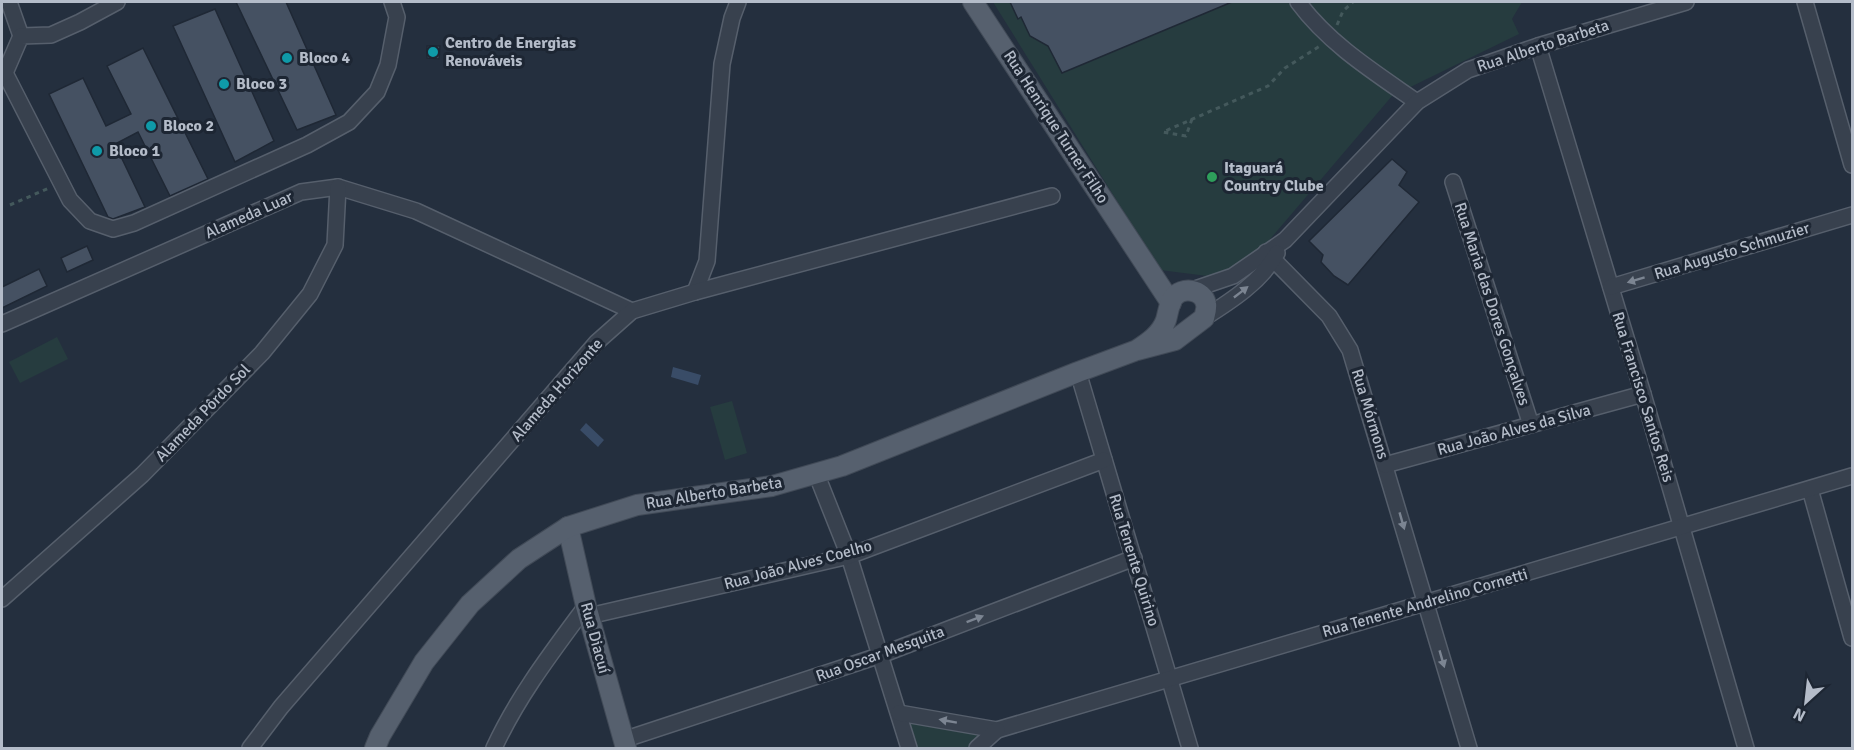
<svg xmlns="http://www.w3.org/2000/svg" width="1854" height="750" viewBox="0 0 1854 750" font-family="Signika,sans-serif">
  <rect width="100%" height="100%" fill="#242f3e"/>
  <g fill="#263c3f">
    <path d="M993 2H1522L1512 19 1519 34 1392 96 1254 258 1215 277 1160 270Z"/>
    <path d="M57 337 68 359 20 383 9 362Z"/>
    <path d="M732 401 747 453 725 460 710 407Z"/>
    <path d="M902 714 991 731 974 748H912Z"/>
  </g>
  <g fill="#394c67">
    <path d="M673 367 701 375 698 385 671 377Z"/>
    <path d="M586 423 604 440 598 447 580 430Z"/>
  </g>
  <g fill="#455162" stroke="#1f2835" stroke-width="1.5">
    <path d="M236 2H286L336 115 297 130Z"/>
    <path d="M1010 2H1232L1062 73 1048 46 1030 36 1021 17 1018 19Z"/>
    <path d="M215 9 274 141 235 162 173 26Z"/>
    <path d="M427 46H440L439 59 427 58Z"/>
    <path d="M143 48 208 179 170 196 138 132 115 144 145 207 113 219 108 217 49 94 83 78 106 126 131 114 107 66Z"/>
    <path d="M1392 159 1407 172 1399 185 1419 202 1348 285 1334 276 1321 262 1323 255 1309 241Z"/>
    <path d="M87 246 93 260 67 272 61 258Z"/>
    <path d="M39 269 47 286 2 308V287Z"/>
  </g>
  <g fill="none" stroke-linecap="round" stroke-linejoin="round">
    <g stroke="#565f6c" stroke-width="18">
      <g id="minor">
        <path d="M9 2 21 36"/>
        <path d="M1298 2C1329 44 1374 72 1417 102"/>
        <path d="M1805 2 1852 165"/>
        <path d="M1538 46 1643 394 1746 748"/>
        <path d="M5 73 70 200 90 221 113 229 134 223 307 145 349 122 377 92 388 65 397 17 392 2"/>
        <path d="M2 75 5 73 21 36 51 35 80 22 117 2"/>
        <path d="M1453 182 1531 425"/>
        <path d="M1266 252 1329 316 1350 350 1469 748"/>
        <path d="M1611 287 1852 215"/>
        <path d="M1192 290 1233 276 1285 240 1417 102 1468 70 1538 46 1686 2"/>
        <path d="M695 292 707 261 722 64 732 18 738 2"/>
        <path d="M1204 318C1231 301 1262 281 1277 253"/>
        <path d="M2 324 301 192 338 187 416 211 632 311"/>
        <path d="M1078 372 1190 748"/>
        <path d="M1385 465 1643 394"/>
        <path d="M816 473 849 556 909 748"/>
        <path d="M1810 489 1852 638"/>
        <path d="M2 599 142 475 262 353 310 294 335 245 338 187"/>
        <path d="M589 616 849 556 1104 460"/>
        <path d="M899 713 997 730 1852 476"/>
        <path d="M623 740 881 655 1134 558"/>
        <path d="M250 748 281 707 597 342 632 311 695 292 1052 196"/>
        <path d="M494 748C518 696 552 652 586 606"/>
        <path d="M977 748 997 730"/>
      </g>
    </g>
    <g stroke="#414a57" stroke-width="22">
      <g id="major">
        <path d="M973 2 1171 303"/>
        <path d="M568 527 586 606 626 748"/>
        <path d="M375 748 380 736 424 662 470 604 519 559 568 527 637 505 772 486 842 466 1078 372 1137 350 1175 340 1204 318C1205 314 1207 308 1206 304 1203 289 1182 286 1173 298 1169 304 1168 313 1166 320 1161 334 1149 342 1137 350"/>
      </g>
    </g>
    <g stroke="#44595c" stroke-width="3" stroke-dasharray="4.5 4.5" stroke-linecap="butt">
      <path d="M1337 25 1343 11 1353 2"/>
      <path d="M1192 119 1186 136 1163 132 1268 86 1285 68 1320 46"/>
      <path d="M10 205 49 188"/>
    </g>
    <use href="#minor" stroke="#38414e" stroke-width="15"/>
    <use href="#major" stroke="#56606e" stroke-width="20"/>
  </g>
  <defs><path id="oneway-solid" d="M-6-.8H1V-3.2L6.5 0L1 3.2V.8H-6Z" transform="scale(1.5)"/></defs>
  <g fill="#7c8592">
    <use href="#oneway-solid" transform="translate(1636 280) rotate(163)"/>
    <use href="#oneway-solid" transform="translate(1241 292) rotate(-38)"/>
    <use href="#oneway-solid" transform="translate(1402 521) rotate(74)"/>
    <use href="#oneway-solid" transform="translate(975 619) rotate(-21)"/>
    <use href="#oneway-solid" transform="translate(1442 659) rotate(74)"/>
    <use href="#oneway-solid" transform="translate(948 721) rotate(-170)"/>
  </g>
  <g fill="#0f9aa8" stroke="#1d2633" stroke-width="2">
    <circle cx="433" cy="52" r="6"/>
    <circle cx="287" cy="58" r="6"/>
    <circle cx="224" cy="84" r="6"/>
    <circle cx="151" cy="126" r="6"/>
    <circle cx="97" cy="151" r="6"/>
  </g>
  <circle fill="#2e9e5b" stroke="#1d2633" stroke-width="2" cx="1212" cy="177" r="6"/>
  <g text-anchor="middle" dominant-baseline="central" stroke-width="6" stroke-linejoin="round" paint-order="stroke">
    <g font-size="16" font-weight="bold" fill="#b4bcc9" stroke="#1d2633" text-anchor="start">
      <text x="445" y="43">Centro de Energias<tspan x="445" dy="18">Renováveis</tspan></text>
      <text x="299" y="58">Bloco 4</text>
      <text x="236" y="84">Bloco 3</text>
      <text x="163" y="126">Bloco 2</text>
      <text x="109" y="151">Bloco 1</text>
      <text x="1224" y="168">Itaguará<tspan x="1224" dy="18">Country Clube</tspan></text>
    </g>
    <g font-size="16" fill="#b4bcc9" stroke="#1d2633">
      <text transform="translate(1543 46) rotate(-18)">Rua Alberto Barbeta</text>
      <text transform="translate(1056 127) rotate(57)">Rua Henrique Turner Filho</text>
      <text transform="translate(249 215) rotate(-24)">Alameda Luar</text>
      <text transform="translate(1732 251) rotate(-17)">Rua Augusto Schmuzier</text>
      <text transform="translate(1492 304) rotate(72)">Rua Maria das Dores Gonçalves</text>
      <text transform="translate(557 390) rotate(-49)">Alameda Horizonte</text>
      <text transform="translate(1643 397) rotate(73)">Rua Francisco Santos Reis</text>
      <text transform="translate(203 413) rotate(-46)">Alameda Pôrdo Sol</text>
      <text transform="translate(1370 414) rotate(73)">Rua Mórmons</text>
      <text transform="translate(1514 430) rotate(-15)">Rua João Alves da Silva</text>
      <text transform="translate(714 493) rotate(-9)">Rua Alberto Barbeta</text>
      <text transform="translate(1134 560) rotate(73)">Rua Tenente Quirino</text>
      <text transform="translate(798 565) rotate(-15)">Rua João Alves Coelho</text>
      <text transform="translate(1425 603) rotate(-16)">Rua Tenente Andrelino Cornetti</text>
      <text transform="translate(595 638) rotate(75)">Rua Diacuí</text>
      <text transform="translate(880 654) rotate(-20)">Rua Oscar Mesquita</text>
    </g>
  </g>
  <rect width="1854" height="750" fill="none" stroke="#b4bcc9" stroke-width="6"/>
  <g transform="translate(1806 702) rotate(207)" stroke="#1d2633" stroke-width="4.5" paint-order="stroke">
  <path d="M0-4.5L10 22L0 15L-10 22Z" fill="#b4bcc9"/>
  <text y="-9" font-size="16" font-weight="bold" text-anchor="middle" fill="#b4bcc9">N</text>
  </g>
</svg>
